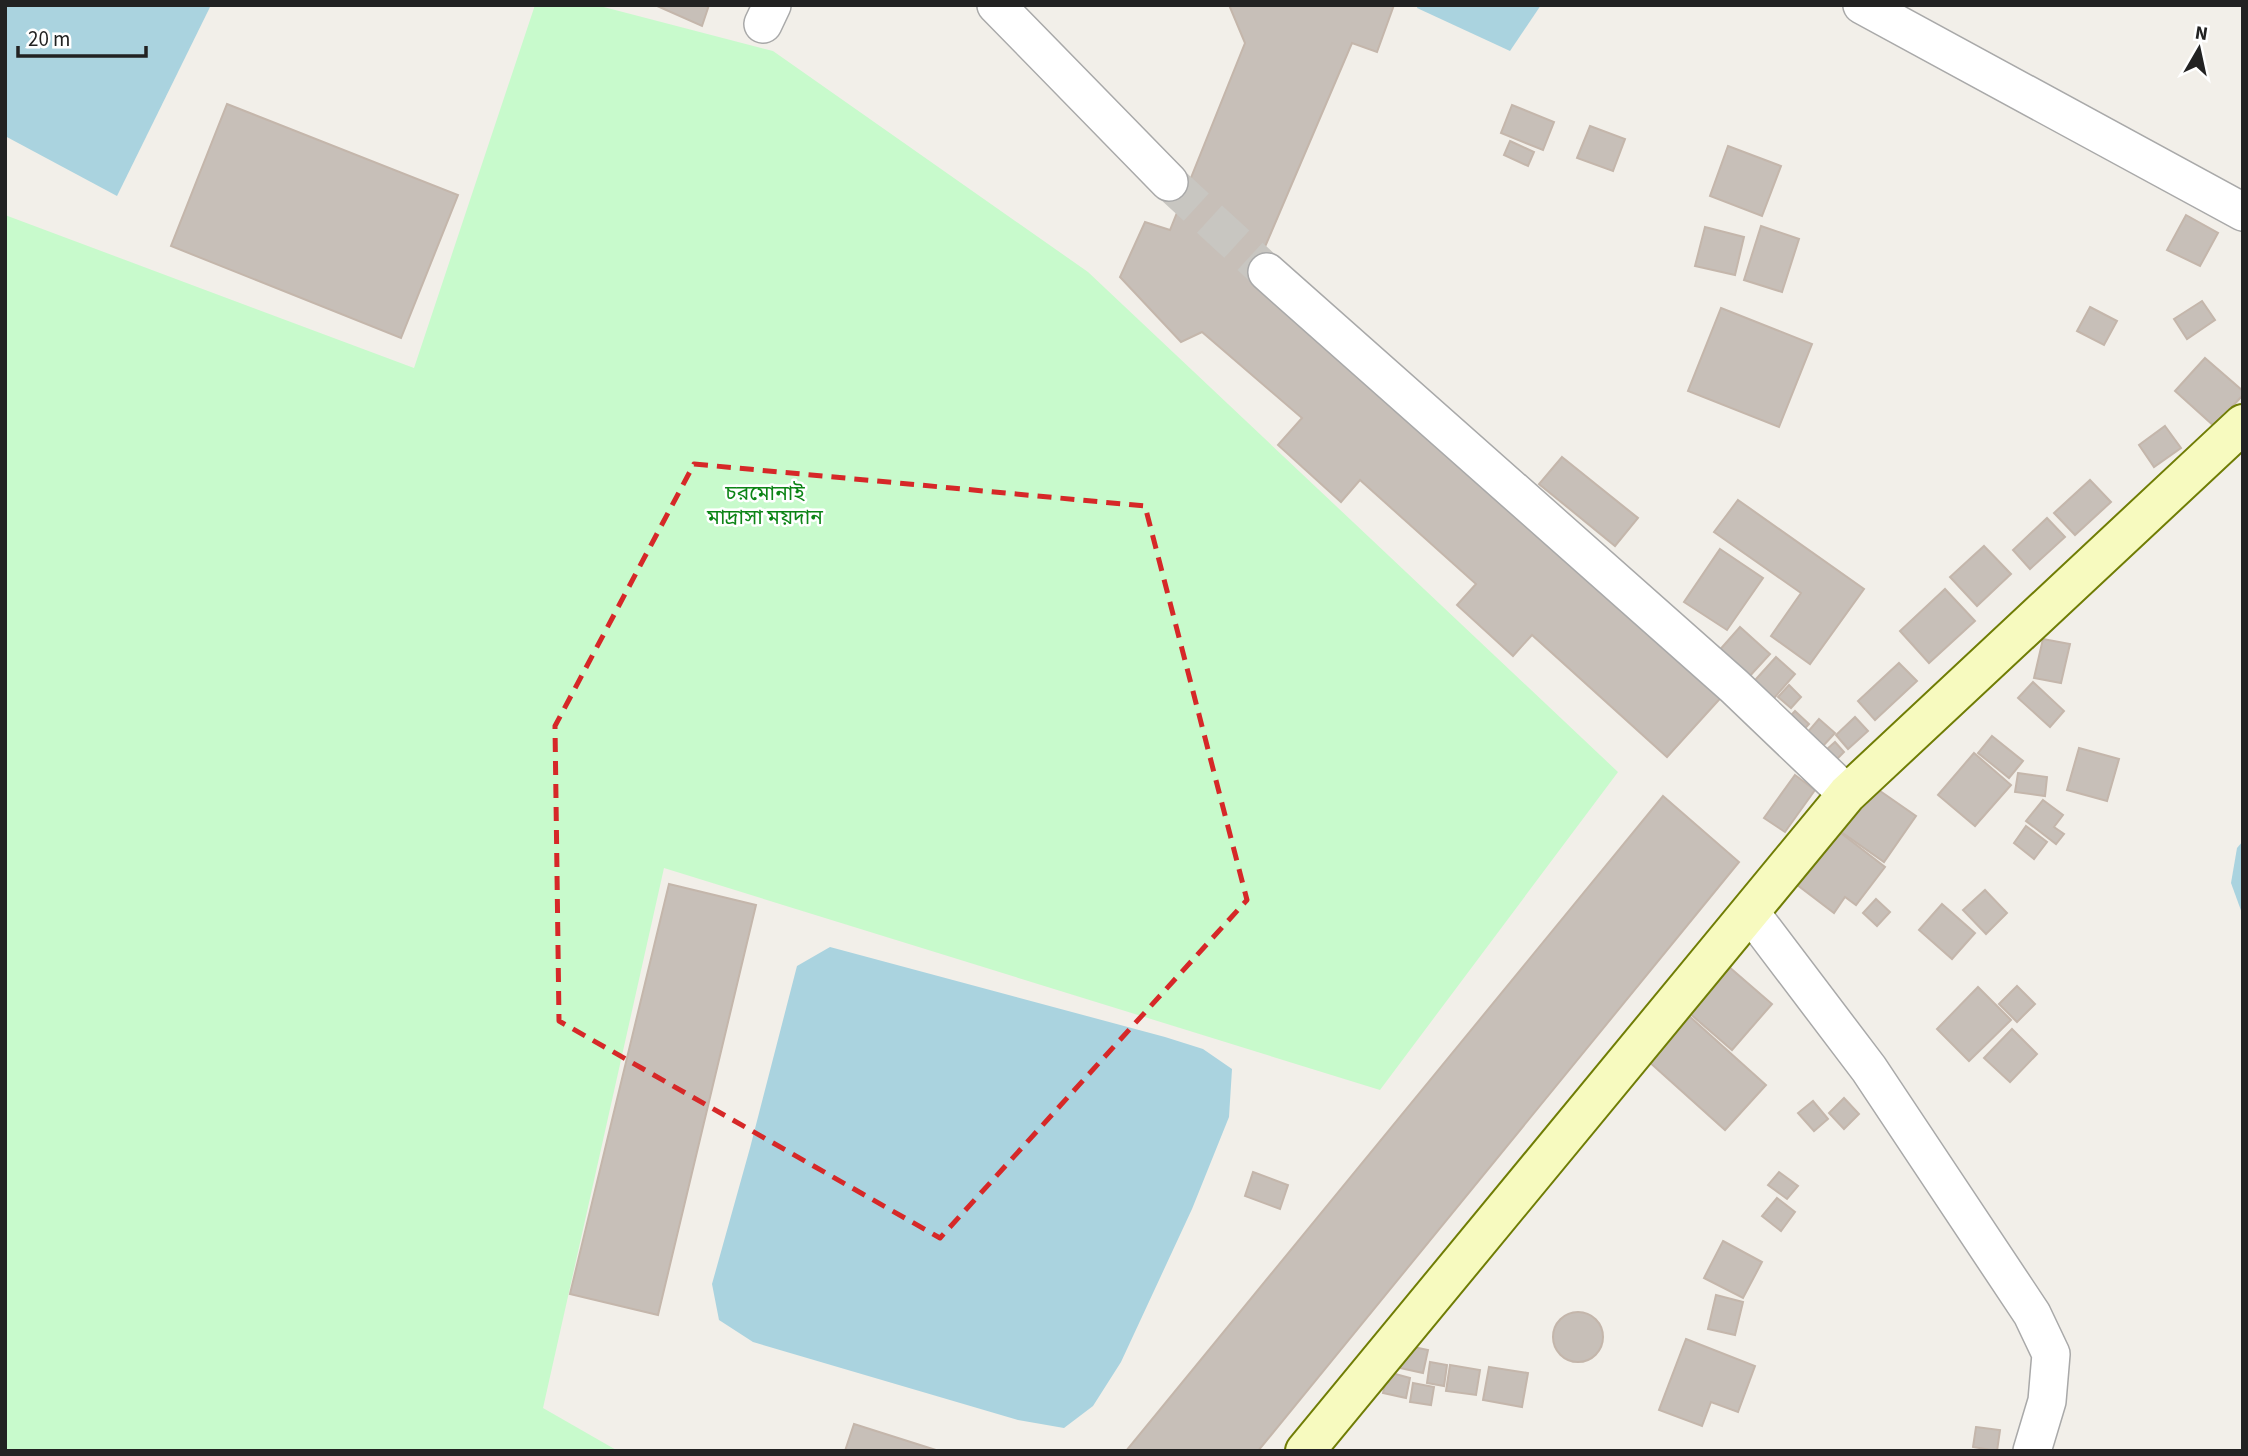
<svg xmlns="http://www.w3.org/2000/svg" width="2248" height="1456" viewBox="0 0 2248 1456" font-family="'Source Sans 3','Noto Sans Bengali',sans-serif">
  <rect width="100%" height="100%" fill="#f2efe9"/>
  <path fill="#c8facc" d="M535 5H596L773 51 1088 272 1618 772 1380 1090 664 868 543 1408 618 1451H5V215L414 368Z"/>
  <g fill="#aad3df">
    <path d="M5 5H211L117 196 5 136Z"/>
    <path d="M1418 5H1541L1510 51 1417 8Z"/>
    <path d="M2243 841V916L2231 883 2237 848Z"/>
    <path d="M830 947 1165 1037 1203 1049 1232 1069 1229 1117 1192 1209 1121 1362 1093 1406 1064 1428 1018 1420 753 1342 719 1320 712 1284 750 1148 797 966Z"/>
  </g>
  <g fill="#c7bfb8" stroke="#c4b6ab" stroke-width="2">
    <path d="M655 5H709L702 26Z"/>
    <path d="M1229 5H1394L1377 52 1352 43 1253 275 1726 692 1667 757 1532 635 1513 656 1457 605 1476 584 1360 480 1341 502 1278 445 1302 418 1202 332 1181 342 1120 277 1145 222 1170 230 1245 43Z"/>
    <path d="M227 104 458 195 401 338 171 246Z"/>
    <path d="M1512 105 1554 122 1543 150 1501 133Z"/>
    <path d="M1590 126 1625 139 1613 171 1577 158Z"/>
    <path d="M1510 141 1534 152 1528 166 1504 155Z"/>
    <path d="M1728 146 1781 166 1762 216 1710 196Z"/>
    <path d="M2186 215 2218 233 2200 266 2167 250Z"/>
    <path d="M1761 226 1799 239 1782 292 1744 280Z"/>
    <path d="M1705 227 1744 237 1735 275 1695 266Z"/>
    <path d="M2202 301 2215 320 2187 339 2174 319Z"/>
    <path d="M2090 307 2117 321 2104 345 2077 331Z"/>
    <path d="M1721 308 1812 344 1779 427 1688 391Z"/>
    <path d="M2205 358 2243 391V395L2214 426 2175 391Z"/>
    <path d="M2165 426 2181 448 2154 467 2139 445Z"/>
    <path d="M1562 457 1638 518 1615 546 1539 484Z"/>
    <path d="M2090 480 2111 502 2075 535 2054 513Z"/>
    <path d="M1738 500 1864 589 1810 664 1771 636 1801 593 1714 532Z"/>
    <path d="M2047 518 2065 537 2030 569 2013 550Z"/>
    <path d="M1984 546 2011 574 1977 606 1950 577Z"/>
    <path d="M1720 549 1763 578 1727 630 1684 602Z"/>
    <path d="M1945 589 1975 621 1929 663 1900 631Z"/>
    <path d="M1740 627 1770 654 1747 679 1717 653Z"/>
    <path d="M2043 639 2070 644 2061 683 2034 678Z"/>
    <path d="M1776 657 1795 674 1768 705 1748 688Z"/>
    <path d="M1899 663 1917 681 1875 720 1858 701Z"/>
    <path d="M2033 682 2064 711 2050 727 2018 698Z"/>
    <path d="M1789 685 1801 697 1791 708 1778 697Z"/>
    <path d="M1795 711 1809 724 1799 735 1784 723Z"/>
    <path d="M1855 717 1868 731 1848 749 1836 735Z"/>
    <path d="M1819 719 1835 733 1822 747 1807 733Z"/>
    <path d="M1992 736 2023 761 2009 778 1978 753Z"/>
    <path d="M1835 742 1844 752 1836 760 1826 750Z"/>
    <path d="M2079 748 2119 759 2107 801 2067 790Z"/>
    <path d="M1974 753 2011 785 1975 826 1938 795Z"/>
    <path d="M2018 773 2047 777 2045 796 2015 792Z"/>
    <path d="M1795 775 1815 790 1785 832 1764 818Z"/>
    <path d="M1870 784 1916 816 1884 862 1837 829Z"/>
    <path d="M1663 796 1739 862 1258 1451H1126Z"/>
    <path d="M2043 800 2063 815 2054 827 2064 834 2056 844 2026 821Z"/>
    <path d="M2026 826 2047 842 2034 859 2014 843Z"/>
    <path d="M1837 830 1885 867 1856 905 1845 897 1834 913 1796 884Z"/>
    <path d="M669 884 756 905 658 1315 570 1294Z"/>
    <path d="M1985 890 2007 913 1986 934 1963 910Z"/>
    <path d="M1876 899 1890 912 1877 926 1863 913Z"/>
    <path d="M1942 904 1975 933 1952 959 1919 930Z"/>
    <path d="M1728 966 1772 1004 1732 1050 1688 1012Z"/>
    <path d="M2017 986 2035 1004 2017 1022 1999 1004Z"/>
    <path d="M1978 987 2011 1020 1969 1061 1937 1029Z"/>
    <path d="M1688 1015 1766 1085 1725 1130 1647 1060Z"/>
    <path d="M2012 1029 2037 1054 2010 1082 1984 1058Z"/>
    <path d="M1844 1098 1859 1114 1844 1129 1829 1113Z"/>
    <path d="M1813 1101 1828 1119 1814 1131 1798 1113Z"/>
    <path d="M1253 1172 1288 1185 1280 1209 1245 1196Z"/>
    <path d="M1779 1172 1798 1186 1787 1199 1768 1185Z"/>
    <path d="M1777 1198 1795 1212 1781 1231 1762 1216Z"/>
    <path d="M1723 1241 1762 1262 1743 1298 1704 1278Z"/>
    <path d="M1716 1295 1743 1302 1735 1335 1708 1329Z"/>
    <circle cx="1578" cy="1337" r="25"/>
    <path d="M1686 1339 1755 1366 1738 1412 1711 1402 1702 1426 1659 1410Z"/>
    <path d="M1404 1345 1428 1350 1423 1373 1400 1368Z"/>
    <path d="M1430 1362 1447 1365 1444 1386 1427 1383Z"/>
    <path d="M1450 1365 1480 1370 1476 1395 1446 1391Z"/>
    <path d="M1489 1367 1528 1373 1522 1407 1483 1400Z"/>
    <path d="M1388 1372 1410 1378 1406 1398 1383 1393Z"/>
    <path d="M1413 1383 1434 1387 1431 1405 1410 1402Z"/>
    <path d="M854 1424 939 1451H845Z"/>
    <path d="M1976 1427 2000 1430 1997 1451 1973 1447Z"/>
  </g>
  <g fill="none" stroke-linecap="round" stroke-linejoin="round">
    <path stroke="#c8c6c1" stroke-width="37" stroke-dasharray="37 18" stroke-linecap="butt" d="M1169 182 1267 272"/>
    <g stroke="#a9a9a9" stroke-width="40">
      <g id="street">
        <path d="M996 5 1169 182"/>
        <path d="M1862 5 2243 212"/>
        <path d="M763 24 772 5"/>
        <path d="M1267 272 1734 686 1847 794"/>
        <path d="M1750 912 1869 1069 2032 1314 2051 1354 2047 1401 2032 1451"/>
      </g>
    </g>
    <g stroke="#707d05" stroke-width="42">
      <path id="secondary" d="M1305 1451 1847 794 2243 424"/>
    </g>
    <use href="#street" stroke="#fff" stroke-width="37"/>
    <use href="#secondary" stroke="#f7fabf" stroke-width="38"/>
  </g>
  <path fill="none" stroke="#d62828" stroke-width="5" stroke-dasharray="14 9" stroke-linejoin="round" d="M694 464 1145 506 1247 900 940 1238 559 1021 555 726Z"/>
  <g text-anchor="middle" dominant-baseline="central" stroke-width="5" stroke-linejoin="round" paint-order="stroke">
    <g font-size="21" fill="#0c8416" stroke="#fff">
      <text x="765" y="493">চরমোনাই<tspan x="765" dy="24">মাদ্রাসা ময়দান</tspan></text>
    </g>
  </g>
  <rect width="2248" height="1456" fill="none" stroke="#222222" stroke-width="14"/>
  <g transform="translate(2199 49) rotate(9)" stroke="#ffffff" stroke-width="5" paint-order="stroke">
  <path d="M0-5L12 26L0 18L-12 26Z" fill="#222222"/>
  <text y="-10" font-size="19" font-weight="bold" text-anchor="middle" fill="#222222">N</text>
  </g>
  <path d="M18 46v10h128v-10" fill="none" stroke="#222222" stroke-width="3.5"/>
  <text x="28" y="46" font-size="21" fill="#222222" stroke="#ffffff" stroke-width="5" paint-order="stroke">20 m</text>
</svg>
